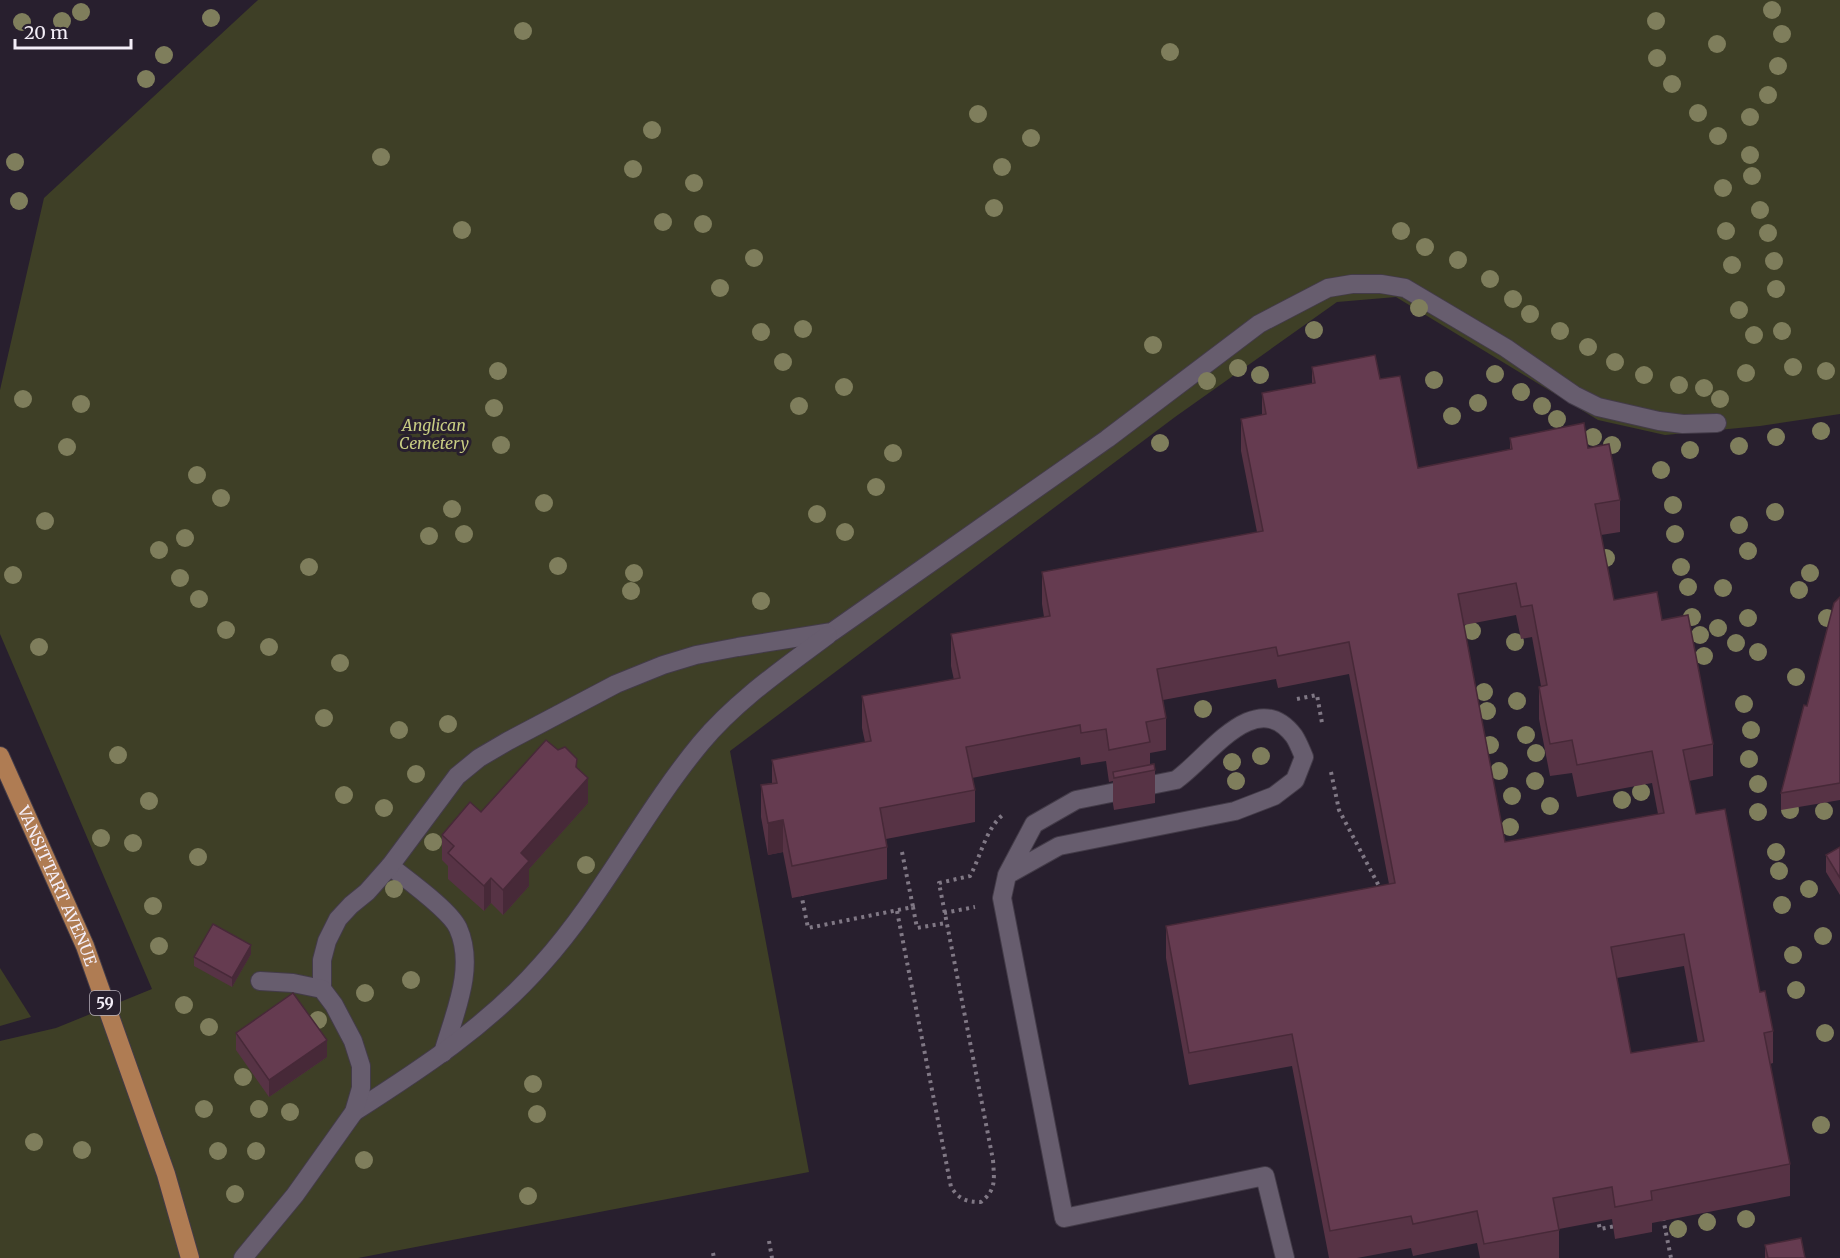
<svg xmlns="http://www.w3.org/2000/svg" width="1840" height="1258" viewBox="0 0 1840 1258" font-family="Merriweather,serif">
  <rect width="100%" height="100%" fill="#281f2e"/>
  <g fill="#3e3f26">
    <path d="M258 0H1840V414L1760 426 1665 435 1598 420 1396 297 1337 302 1175 417 730 751 809 1172 358 1258H0V1041L56 1028 152 989 0 634V390L44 198Z"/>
    <path d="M0 968 31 1017 0 1026Z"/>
  </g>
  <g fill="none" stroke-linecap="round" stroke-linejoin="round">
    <g stroke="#433b48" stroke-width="20">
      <g id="minor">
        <path d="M390 866C406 879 450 910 458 928 476 968 454 1014 443 1053"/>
        <path d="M1007 875 1034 824 1076 800 1176 780C1208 758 1255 685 1294 736 1298 742 1301 750 1304 757L1295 780 1274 796 1235 811 1059 846 1007 875 1002 898 1064 1218 1265 1176 1285 1258"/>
        <path d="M322 989V960L327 941 338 919 351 905 367 892 390 866 457 776 479 758 508 741 616 684 663 665 696 655 738 647 832 632 1107 439 1259 324 1328 288 1352 284H1381L1405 288 1506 348 1574 395 1598 407 1659 421 1683 424 1717 423"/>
        <path d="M354 1112C421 1069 489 1025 542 964 603 896 643 813 701 743 737 700 784 668 828 635"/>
        <path d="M243 1258 295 1195 354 1112 361 1088V1066L353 1041 334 1005 322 989 293 983 260 981"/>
      </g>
    </g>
    <g stroke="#433b48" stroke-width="20">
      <g id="major">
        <path id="s1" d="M0 756 85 946 166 1174 190 1258"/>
      </g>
    </g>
    <g stroke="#807885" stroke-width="4" stroke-dasharray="3 4.5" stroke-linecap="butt">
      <path d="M1297 699 1317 695 1322 723"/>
      <path d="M1331 772 1339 810 1380 888"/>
      <path d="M902 852 913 907"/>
      <path d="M801 893 808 928 913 907 917 928 946 923"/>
      <path d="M897 911 951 1187C959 1199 966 1202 981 1202 997 1189 994 1179 993 1160L939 883 970 876C981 856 986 827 1005 813"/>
      <path d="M944 913 975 907"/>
      <path d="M1597 1217 1600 1229 1616 1226"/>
      <path d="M1663 1218 1671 1258"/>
      <path d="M769 1241 772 1258"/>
      <path d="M713 1253 714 1258"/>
    </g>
    <use href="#minor" stroke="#675d6e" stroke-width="18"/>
    <use href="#major" stroke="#af7c53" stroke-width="18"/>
  </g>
  <g fill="#7f7e5c">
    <circle cx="1772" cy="10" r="9"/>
    <circle cx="81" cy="12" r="9"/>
    <circle cx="211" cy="18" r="9"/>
    <circle cx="62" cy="21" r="9"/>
    <circle cx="1656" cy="21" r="9"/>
    <circle cx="22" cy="22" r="9"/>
    <circle cx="523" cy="31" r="9"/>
    <circle cx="1782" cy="34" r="9"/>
    <circle cx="1717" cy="44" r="9"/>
    <circle cx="1170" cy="52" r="9"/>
    <circle cx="164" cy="55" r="9"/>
    <circle cx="1657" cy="58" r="9"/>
    <circle cx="1778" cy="66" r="9"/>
    <circle cx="146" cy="79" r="9"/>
    <circle cx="1672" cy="84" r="9"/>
    <circle cx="1768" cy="95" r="9"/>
    <circle cx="1698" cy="113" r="9"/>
    <circle cx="978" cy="114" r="9"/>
    <circle cx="1750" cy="117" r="9"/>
    <circle cx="652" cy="130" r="9"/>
    <circle cx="1718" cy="136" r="9"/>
    <circle cx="1031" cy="138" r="9"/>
    <circle cx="1750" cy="155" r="9"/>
    <circle cx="381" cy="157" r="9"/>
    <circle cx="15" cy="162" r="9"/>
    <circle cx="1002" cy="167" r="9"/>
    <circle cx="633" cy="169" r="9"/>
    <circle cx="1752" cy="176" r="9"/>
    <circle cx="694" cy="183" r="9"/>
    <circle cx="1723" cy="188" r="9"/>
    <circle cx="19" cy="201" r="9"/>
    <circle cx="994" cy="208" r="9"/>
    <circle cx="1760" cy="210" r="9"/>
    <circle cx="663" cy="222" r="9"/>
    <circle cx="703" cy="224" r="9"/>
    <circle cx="462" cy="230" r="9"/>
    <circle cx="1401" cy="231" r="9"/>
    <circle cx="1726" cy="231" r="9"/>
    <circle cx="1768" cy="233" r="9"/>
    <circle cx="1425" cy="247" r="9"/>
    <circle cx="754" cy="258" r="9"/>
    <circle cx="1458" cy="260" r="9"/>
    <circle cx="1774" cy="261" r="9"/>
    <circle cx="1732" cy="265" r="9"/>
    <circle cx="1490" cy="279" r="9"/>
    <circle cx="720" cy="288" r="9"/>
    <circle cx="1776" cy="289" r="9"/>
    <circle cx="1513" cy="299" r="9"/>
    <circle cx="1419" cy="308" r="9"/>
    <circle cx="1739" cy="310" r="9"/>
    <circle cx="1530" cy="314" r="9"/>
    <circle cx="803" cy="329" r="9"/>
    <circle cx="1314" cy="330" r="9"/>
    <circle cx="1560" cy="331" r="9"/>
    <circle cx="1782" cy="331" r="9"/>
    <circle cx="761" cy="332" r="9"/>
    <circle cx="1754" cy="335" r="9"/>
    <circle cx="1153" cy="345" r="9"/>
    <circle cx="1588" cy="347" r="9"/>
    <circle cx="783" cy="362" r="9"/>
    <circle cx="1615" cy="362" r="9"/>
    <circle cx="1793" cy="367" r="9"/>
    <circle cx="1238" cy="368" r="9"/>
    <circle cx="498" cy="371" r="9"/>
    <circle cx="1826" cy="371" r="9"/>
    <circle cx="1746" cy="373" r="9"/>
    <circle cx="1495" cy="374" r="9"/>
    <circle cx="1260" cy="375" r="9"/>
    <circle cx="1644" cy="375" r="9"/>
    <circle cx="1434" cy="380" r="9"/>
    <circle cx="1207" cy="381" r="9"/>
    <circle cx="1679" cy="385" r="9"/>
    <circle cx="844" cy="387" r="9"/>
    <circle cx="1704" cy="388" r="9"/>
    <circle cx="1521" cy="392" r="9"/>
    <circle cx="23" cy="399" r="9"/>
    <circle cx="1720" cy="399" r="9"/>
    <circle cx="1478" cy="403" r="9"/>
    <circle cx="81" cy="404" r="9"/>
    <circle cx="799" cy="406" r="9"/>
    <circle cx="1542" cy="406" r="9"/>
    <circle cx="494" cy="408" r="9"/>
    <circle cx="1452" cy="416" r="9"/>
    <circle cx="1557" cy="419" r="9"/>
    <circle cx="1821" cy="431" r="9"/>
    <circle cx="1593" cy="437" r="9"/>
    <circle cx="1776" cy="437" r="9"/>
    <circle cx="1160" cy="443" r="9"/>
    <circle cx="501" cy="445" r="9"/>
    <circle cx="1612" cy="445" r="9"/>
    <circle cx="1739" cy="446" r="9"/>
    <circle cx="67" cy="447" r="9"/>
    <circle cx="1690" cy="450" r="9"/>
    <circle cx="893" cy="453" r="9"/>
    <circle cx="1661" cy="470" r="9"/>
    <circle cx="197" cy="475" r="9"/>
    <circle cx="876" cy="487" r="9"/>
    <circle cx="221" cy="498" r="9"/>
    <circle cx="544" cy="503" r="9"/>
    <circle cx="1673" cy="505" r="9"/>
    <circle cx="452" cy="509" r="9"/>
    <circle cx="1775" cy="512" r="9"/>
    <circle cx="817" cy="514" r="9"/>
    <circle cx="45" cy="521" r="9"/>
    <circle cx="1739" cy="525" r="9"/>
    <circle cx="845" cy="532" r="9"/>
    <circle cx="464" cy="534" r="9"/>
    <circle cx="1675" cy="534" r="9"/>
    <circle cx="429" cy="536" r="9"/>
    <circle cx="185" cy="538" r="9"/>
    <circle cx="159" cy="550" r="9"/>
    <circle cx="1748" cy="551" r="9"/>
    <circle cx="1606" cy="558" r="9"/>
    <circle cx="558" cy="566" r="9"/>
    <circle cx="309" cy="567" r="9"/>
    <circle cx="1681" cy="567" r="9"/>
    <circle cx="634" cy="573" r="9"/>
    <circle cx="1810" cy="573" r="9"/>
    <circle cx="13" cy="575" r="9"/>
    <circle cx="180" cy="578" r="9"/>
    <circle cx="1688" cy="587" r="9"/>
    <circle cx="1723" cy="588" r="9"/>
    <circle cx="1799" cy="590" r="9"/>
    <circle cx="631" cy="591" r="9"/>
    <circle cx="199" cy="599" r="9"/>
    <circle cx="761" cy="601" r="9"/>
    <circle cx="1692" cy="617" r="9"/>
    <circle cx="1748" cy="618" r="9"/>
    <circle cx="1827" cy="618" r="9"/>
    <circle cx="1718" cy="628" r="9"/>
    <circle cx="226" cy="630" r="9"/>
    <circle cx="1472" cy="631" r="9"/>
    <circle cx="1700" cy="635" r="9"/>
    <circle cx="1515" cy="642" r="9"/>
    <circle cx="1736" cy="643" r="9"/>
    <circle cx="39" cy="647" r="9"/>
    <circle cx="269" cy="647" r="9"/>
    <circle cx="1758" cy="652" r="9"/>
    <circle cx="1704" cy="656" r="9"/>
    <circle cx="340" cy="663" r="9"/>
    <circle cx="1796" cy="677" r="9"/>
    <circle cx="1484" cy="692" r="9"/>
    <circle cx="1517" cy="701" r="9"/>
    <circle cx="1744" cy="704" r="9"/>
    <circle cx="1203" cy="709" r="9"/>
    <circle cx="1487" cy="711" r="9"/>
    <circle cx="324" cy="718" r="9"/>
    <circle cx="448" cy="724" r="9"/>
    <circle cx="399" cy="730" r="9"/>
    <circle cx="1751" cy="730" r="9"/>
    <circle cx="1526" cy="735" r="9"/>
    <circle cx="1490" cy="745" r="9"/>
    <circle cx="1536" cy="753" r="9"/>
    <circle cx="118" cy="755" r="9"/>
    <circle cx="1261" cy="756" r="9"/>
    <circle cx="1749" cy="759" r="9"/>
    <circle cx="1232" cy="762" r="9"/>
    <circle cx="1499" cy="771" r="9"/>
    <circle cx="416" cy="774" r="9"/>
    <circle cx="1236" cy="781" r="9"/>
    <circle cx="1535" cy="781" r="9"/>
    <circle cx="1758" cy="784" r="9"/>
    <circle cx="1641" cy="792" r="9"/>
    <circle cx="344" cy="795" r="9"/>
    <circle cx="1512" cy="796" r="9"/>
    <circle cx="1622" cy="800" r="9"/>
    <circle cx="149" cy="801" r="9"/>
    <circle cx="1550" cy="806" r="9"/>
    <circle cx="384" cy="808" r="9"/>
    <circle cx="1790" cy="810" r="9"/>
    <circle cx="1824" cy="811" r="9"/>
    <circle cx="1758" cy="812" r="9"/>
    <circle cx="1510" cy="827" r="9"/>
    <circle cx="101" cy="838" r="9"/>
    <circle cx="433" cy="842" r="9"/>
    <circle cx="133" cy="843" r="9"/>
    <circle cx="1776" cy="852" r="9"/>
    <circle cx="198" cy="857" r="9"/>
    <circle cx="586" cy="865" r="9"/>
    <circle cx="1779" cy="871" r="9"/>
    <circle cx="394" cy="889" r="9"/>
    <circle cx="1809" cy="889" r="9"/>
    <circle cx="1782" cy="905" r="9"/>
    <circle cx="153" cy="906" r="9"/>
    <circle cx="1823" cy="936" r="9"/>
    <circle cx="159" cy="946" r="9"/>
    <circle cx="1793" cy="955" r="9"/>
    <circle cx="411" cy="980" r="9"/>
    <circle cx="1796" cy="990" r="9"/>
    <circle cx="365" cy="993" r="9"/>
    <circle cx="184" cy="1005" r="9"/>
    <circle cx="318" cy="1020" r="9"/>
    <circle cx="209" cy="1027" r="9"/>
    <circle cx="1825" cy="1033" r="9"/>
    <circle cx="243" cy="1077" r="9"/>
    <circle cx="533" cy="1084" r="9"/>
    <circle cx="204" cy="1109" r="9"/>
    <circle cx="259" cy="1109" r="9"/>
    <circle cx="290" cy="1112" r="9"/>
    <circle cx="537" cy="1114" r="9"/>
    <circle cx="1821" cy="1125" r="9"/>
    <circle cx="34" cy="1142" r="9"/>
    <circle cx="82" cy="1150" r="9"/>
    <circle cx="218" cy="1151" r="9"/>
    <circle cx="256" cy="1151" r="9"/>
    <circle cx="364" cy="1160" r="9"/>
    <circle cx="235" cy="1194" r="9"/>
    <circle cx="528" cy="1196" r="9"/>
    <circle cx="1746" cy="1219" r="9"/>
    <circle cx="1707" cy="1222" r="9"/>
    <circle cx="1678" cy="1229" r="9"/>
  </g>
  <g fill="#573345" fill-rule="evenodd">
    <path d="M1312 367 1380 379 1418 468 1510 450V438L1588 448 1620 500V532L1601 535 1614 600 1662 620 1713 744V776L1689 781 1696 814 1760 992 1773 1031V1063L1770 1064 1790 1164V1196L1652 1223V1232L1615 1239 1612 1219 1559 1229V1258H1480L1477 1243 1413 1256 1411 1248 1357 1258H1329L1292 1066 1189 1085 1166 958V926L1389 884 1349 674 1278 688 1276 679 1163 700 1166 718V750L1150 753V765L1155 770V803L1114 810 1113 804V781L1109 782 1106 761 1081 765 1080 757 972 778 975 790V822L886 839 887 847V879L792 898 783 852 768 855 761 817V785L772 783V760L865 742 862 728V696L954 680 951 666V634L1044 617 1042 604V572L1257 532 1241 451V419L1262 415V393L1312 384ZM1516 615 1521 639 1532 637 1541 686 1539 687V719L1550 776 1572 773 1577 797 1652 783 1658 814 1505 842 1464 625ZM1684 966 1698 1042 1631 1053 1617 978Z"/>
    <path d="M1840 597V800L1781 810V793Z"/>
    <path d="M577 768 588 803 529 869V886L503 915 491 903 484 911 448 879V866L442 860V835L481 812Z"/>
    <path d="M1840 847V895L1826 872V855Z"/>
    <path d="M251 954 232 987 194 966V957Z"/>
    <path d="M236 1033 327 1057 269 1097 236 1050Z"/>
    <path d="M1765 1245 1805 1258H1765Z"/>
  </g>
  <g fill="#472938">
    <path d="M577 759V785L588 778V803L529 869V886L503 915V890L521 853 576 767Z"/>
    <path d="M783 820V852L768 855V823Z"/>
    <path d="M491 878V903L484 911V886Z"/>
    <path d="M251 945V954L232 987V978Z"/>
    <path d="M327 1040V1057L269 1097V1080Z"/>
  </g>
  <g fill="#653b50" stroke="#472938" stroke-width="1.5" fill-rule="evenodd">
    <path d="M1375 355 1380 379 1400 376 1418 468 1512 449 1510 438 1584 423 1588 448 1609 444 1620 500 1595 504 1614 600 1657 592 1662 620 1688 615 1713 744 1683 750 1696 814 1725 809 1760 992 1765 991 1773 1031 1764 1033 1790 1164 1651 1191 1652 1200 1615 1207 1612 1187 1553 1198 1559 1230 1484 1244 1477 1211 1413 1224 1411 1216 1330 1231 1292 1034 1189 1053 1166 926 1395 883 1349 642 1278 656 1276 647 1157 669 1166 718 1146 722 1150 742 1109 750 1106 729 1081 733 1080 725 966 747 975 790 880 808 887 847 792 866 783 820 768 823 761 785 777 783 772 760 871 741 862 696 960 678 951 634 1050 616 1042 572 1263 531 1241 419 1266 414 1262 393 1315 383 1312 367ZM1516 583 1521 607 1532 605 1547 685 1539 687 1550 744 1572 740 1577 765 1652 751 1664 813 1505 842 1458 594ZM1684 934 1704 1041 1631 1053 1611 947Z"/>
    <path d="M1840 597V783L1781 793 1804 705 1807 706 1834 603Z"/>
    <path d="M546 740 558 750 565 747 577 759 576 767 588 778 521 853 529 861 503 890 491 878 484 886 448 853 454 846 442 835 470 802 481 812Z"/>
    <path d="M1154 764 1155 770 1114 778 1113 772Z"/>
    <path d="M1840 847V878L1826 855Z"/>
    <path d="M213 924 251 945 232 978 194 957Z"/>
    <path d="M293 993 327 1040 269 1080 236 1033Z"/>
    <path d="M1801 1238 1805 1258H1768L1765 1245Z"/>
  </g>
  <g text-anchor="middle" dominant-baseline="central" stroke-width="6" stroke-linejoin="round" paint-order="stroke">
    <rect fill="#281f2e" stroke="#b7b0bb" stroke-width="1.5" x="90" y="991" width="30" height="24" rx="4.5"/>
    <g font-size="15" font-weight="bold" fill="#f4eef8">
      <text x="105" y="1003">59</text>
    </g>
    <g font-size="16" font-style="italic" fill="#c7cc82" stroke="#281f2e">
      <text x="434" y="425">Anglican<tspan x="434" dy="18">Cemetery</tspan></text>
    </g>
    <g font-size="16" fill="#f4eef8" stroke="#281f2e">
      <text stroke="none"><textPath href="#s1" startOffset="142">VANSITTART AVENUE</textPath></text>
    </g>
  </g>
  <path d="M15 39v9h116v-9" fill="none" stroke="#f4eef8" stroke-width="3"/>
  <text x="24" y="39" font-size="18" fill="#f4eef8" stroke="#281f2e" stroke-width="4.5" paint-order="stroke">20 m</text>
</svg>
